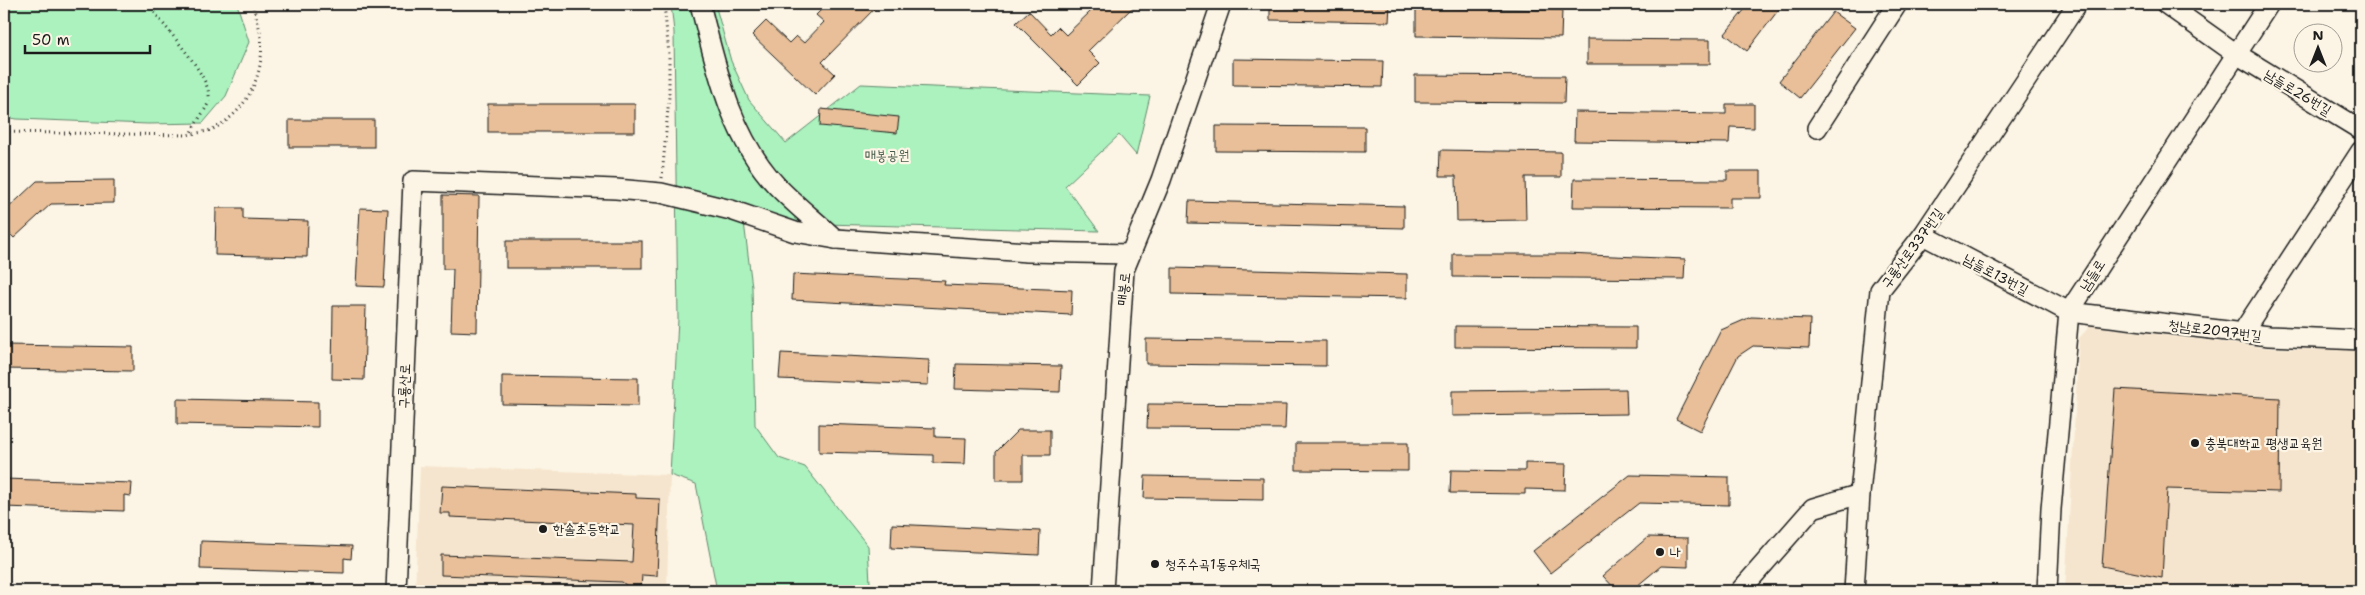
<svg xmlns="http://www.w3.org/2000/svg" width="2365" height="595" viewBox="0 0 2365 595" font-family="'Shantell Sans','Poor Story',sans-serif">
  <rect width="100%" height="100%" fill="#fcf5e5"/>
  <filter id="ink" filterUnits="userSpaceOnUse"><feTurbulence type="fractalNoise" baseFrequency=".02" numOctaves="2"/><feDisplacementMap in="SourceGraphic" scale="10" xChannelSelector="R" yChannelSelector="G"/><feConvolveMatrix kernelMatrix="1 2 1 2 8 2 1 2 1" color-interpolation-filters="sRGB"/></filter>
  <g filter="url(#ink)">
    <g fill="#f6e5ce">
      <path d="M2090 326 2268 348 2361 351V591H2065L2079 338Z"/>
      <path d="M420 466 670 475 667 591H415Z"/>
    </g>
    <g fill="#abf2be" stroke="#64876d">
      <path d="M4 4H237L249 42 226 96 203 123 148 124 17 119 4 117Z"/>
      <path d="M671 4H715L731 61 749 100 786 143 861 84 1150 96 1136 155 1119 135 1065 186 1099 231 744 222 752 287 755 425 779 458 805 467 868 546 870 583 873 591H717L696 484 670 475 678 319 674 32Z"/>
    </g>
    <g fill="#e8bf98" stroke="#1c1c1c">
      <path d="M827 4H879L822 62 835 74 815 95 752 35 766 21 789 43 796 36 804 43 824 22 816 15Z"/>
      <path d="M1084 4H1136L1088 51 1100 63 1078 85 1016 23 1029 11 1051 34 1058 27 1066 35 1091 11Z"/>
      <path d="M1270 4H1390L1389 22 1270 20Z"/>
      <path d="M1749 4H1783L1747 51 1725 34Z"/>
      <path d="M1416 8 1562 10 1561 38 1416 36Z"/>
      <path d="M1833 12 1855 28 1800 98 1779 81Z"/>
      <path d="M1587 39 1710 40V64H1587Z"/>
      <path d="M1233 59 1383 61 1382 87 1233 85Z"/>
      <path d="M1415 75 1565 76 1564 103 1415 102Z"/>
      <rect x="488" y="104" width="147" height="28"/>
      <path d="M1726 104H1754V128L1730 127 1729 143 1574 141 1575 112 1726 114Z"/>
      <path d="M821 109 899 117 897 133 820 126Z"/>
      <rect x="289" y="120" width="85" height="27"/>
      <path d="M1216 126 1365 127V152L1216 151Z"/>
      <path d="M1441 150 1561 152V177H1525L1526 220 1457 221 1456 176H1440Z"/>
      <path d="M1727 171H1761V198H1730V208L1573 207 1574 179 1727 180Z"/>
      <path d="M114 180V203L51 204 14 238 4 228V212L37 181Z"/>
      <path d="M443 195 479 196 477 332 451 331 453 269H443Z"/>
      <path d="M1189 201 1404 206V228L1188 223Z"/>
      <path d="M216 208H243V219L308 221 307 257 215 255Z"/>
      <path d="M360 208 388 209 384 287 356 286Z"/>
      <rect x="506" y="241" width="136" height="27"/>
      <path d="M1453 254H1566L1685 259 1684 279 1453 277Z"/>
      <path d="M1172 268 1407 274V298L1172 294Z"/>
      <path d="M793 274 945 281 944 285 1072 290 1071 315 792 300Z"/>
      <path d="M333 306H366L364 380 332 379Z"/>
      <path d="M1751 317 1810 319 1809 348 1753 346 1738 356 1700 431 1676 419 1721 330Z"/>
      <path d="M1455 326 1636 327V348L1455 347Z"/>
      <path d="M1146 339 1326 341V366L1146 364Z"/>
      <path d="M4 345 133 347V371L4 369Z"/>
      <path d="M781 353 929 360 928 385 779 379Z"/>
      <path d="M956 364 1061 366 1060 392 955 389Z"/>
      <path d="M502 376 638 378V406L502 404Z"/>
      <path d="M1626 389 1627 414 1452 416V391Z"/>
      <path d="M2115 389 2280 398 2279 492 2167 489 2162 578 2102 566Z"/>
      <path d="M177 399 318 402V427L177 424Z"/>
      <path d="M1148 404 1286 405 1285 429 1147 428Z"/>
      <path d="M819 424 935 428V437L966 438 965 464 933 463V455L819 452Z"/>
      <path d="M1018 430H1050V455H1023V480H996V452Z"/>
      <path d="M1296 443H1408V471L1296 470Z"/>
      <path d="M1525 463 1566 464 1565 490 1525 489V494L1450 493 1451 470 1525 471Z"/>
      <path d="M1630 475 1729 477V505L1639 503 1550 573 1533 551Z"/>
      <path d="M1145 476 1263 478V500L1144 498Z"/>
      <path d="M4 479 132 483 131 496 124 495V511L4 507Z"/>
      <path d="M442 486 636 494V498L660 499 657 576 642 575 641 589H631L622 582 441 575V555L632 562 634 525 450 517V513H440Z"/>
      <path d="M892 524 1040 531 1039 555 891 548Z"/>
      <path d="M1648 537 1688 538V567L1661 566 1631 591H1617L1603 576Z"/>
      <path d="M201 541 352 546 351 559 344 558V573L200 569Z"/>
    </g>
    <g fill="none" stroke-linecap="round" stroke-linejoin="round">
      <g stroke="#1c1c1c" stroke-width="22">
        <g id="minor">
          <path d="M700 4C716 66 730 136 776 185 794 204 816 221 835 239"/>
          <path d="M2166 4 2235 53 2361 130"/>
          <path d="M1817 128 1897 4"/>
          <path d="M1923 235 2069 312 2269 336 2361 340"/>
          <path d="M2242 333 2361 151"/>
          <path d="M396 591 413 181 616 189 661 193 731 210 795 232 836 239 1027 252 1130 254"/>
          <path d="M1103 591 1124 270 1161 180 1221 4"/>
          <path d="M1740 591 1813 508 1860 494"/>
          <path d="M1854 591 1860 494 1880 290 1923 235 2077 4"/>
          <path d="M2047 591 2051 509 2069 312 2269 4"/>
        </g>
      </g>
      <g stroke="#1c1c1c" stroke-width="3" stroke-dasharray="1 4" stroke-linecap="butt">
        <path d="M149 4C162 27 212 74 209 100 209 106 194 124 191 133"/>
        <path d="M4 132 187 135C195 133 206 132 213 129 247 112 265 74 261 38 260 27 255 15 253 4"/>
        <path d="M662 178 669 97V54L664 4"/>
      </g>
      <use href="#minor" stroke="#fcf5e5" stroke-width="19"/>
    </g>
  </g>
  <g fill="#1c1c1c" stroke="#fcf5e5" stroke-width="2">
    <circle cx="2195" cy="443" r="5"/>
    <circle cx="543" cy="529" r="5"/>
    <circle cx="1660" cy="552" r="5"/>
    <circle cx="1155" cy="564" r="5"/>
  </g>
  <g text-anchor="middle" dominant-baseline="central" stroke-width="4.5" stroke-linejoin="round" paint-order="stroke">
    <g font-size="14" fill="#1c1c1c" stroke="#fcf5e5">
      <text transform="translate(2298 92) rotate(31)">남들로26번길</text>
      <text transform="translate(1912 248) rotate(-54)">구룡산로337번길</text>
      <text transform="translate(1996 274) rotate(28)">남들로13번길</text>
      <text transform="translate(2092 275) rotate(-57)">남들로</text>
      <text transform="translate(1123 289) rotate(-83)">매봉로</text>
      <text transform="translate(2215 330) rotate(7)">청남로2097번길</text>
      <text transform="translate(404 386) rotate(-88)">구룡산로</text>
    </g>
    <g font-size="14" fill="#475c4d" stroke="#fcf5e5">
      <text x="887" y="155">매봉공원</text>
    </g>
    <g font-size="14" fill="#1c1c1c" stroke="#fcf5e5" text-anchor="start">
      <text x="2205" y="443">충북대학교 평생교육원</text>
      <text x="553" y="529">한솔초등학교</text>
      <text x="1670" y="552">나</text>
      <text x="1165" y="564">청주수곡1동우체국</text>
    </g>
  </g>
  <rect width="2365" height="595" fill="none" stroke="#fcf5e5" stroke-width="20"/>
  <rect x="10" y="10" width="2345" height="575" fill="none" stroke="#1c1c1c" stroke-width="2" filter="url(#ink)"/>
  <g transform="translate(2318 48)"><circle r="24" fill="#fcf5e5" stroke="#a29e95"/>
  <path d="M0-4L9 19L0 12L-9 19Z" fill="#1c1c1c"/>
  <text y="-8" font-size="14" font-weight="bold" text-anchor="middle" fill="#1c1c1c">N</text>
  </g>
  <path d="M25 45v8h125v-8" fill="none" stroke="#1c1c1c" stroke-width="2.5"/>
  <text x="32" y="45" font-size="15" fill="#1c1c1c" stroke="#fcf5e5" stroke-width="4" paint-order="stroke">50 m</text>
</svg>
